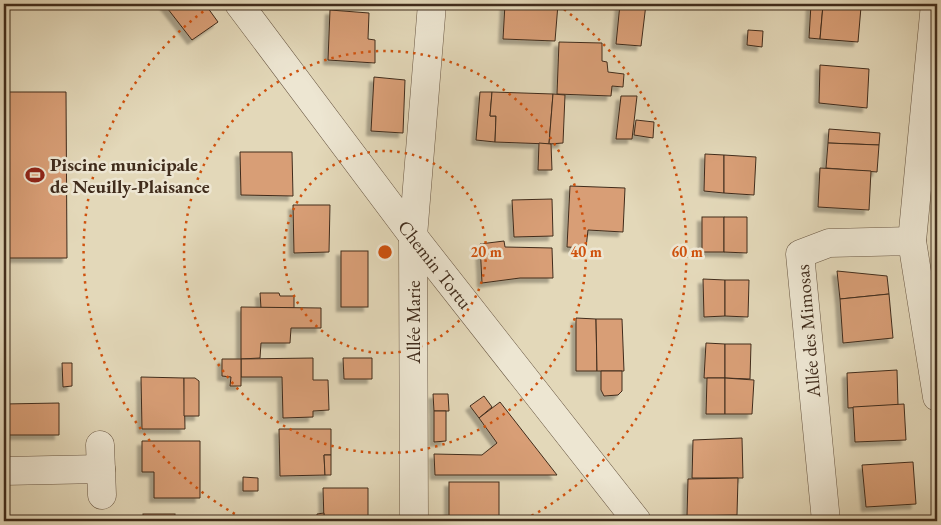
<svg xmlns="http://www.w3.org/2000/svg" width="941" height="525" viewBox="0 0 941 525" font-family="'EB Garamond',serif">
  <defs>
    <filter id="shadow"><feDropShadow dx="-4.5" dy="4.5" stdDeviation="1" flood-color="#0004"/></filter>
  </defs>
  <rect width="100%" height="100%" fill="#e3d8b9"/>
  <filter id="stains"><feTurbulence type="fractalNoise" baseFrequency=".004" numOctaves="4"/><feColorMatrix values="0 0 0 0 .2 0 0 0 0 .09 0 0 0 0 .02 0 0 0 .5 -.17"/></filter>
  <radialGradient id="worn" r=".72"><stop offset=".6" stop-color="#630" stop-opacity="0"/><stop offset="1" stop-color="#630" stop-opacity=".3"/></radialGradient>
  <g fill="#d89e76" stroke="#402c1c" filter="url(#shadow)">
    <path d="M164 4H205L218 22 192 40Z"/>
    <path d="M505 4H558L555 41 503 39Z"/>
    <path d="M620 4H646L641 46 616 44Z"/>
    <path d="M811 4 823 5 820 39 809 38Z"/>
    <path d="M824 4H855V7Z"/>
    <path d="M823 5 861 7 858 42 820 39Z"/>
    <path d="M330 10 369 13 368 39 375 40V63L328 60Z"/>
    <path d="M748 30 763 31 762 47 747 45Z"/>
    <path d="M559 42 602 43V61L607 62 608 72 624 74 623 87 612 86 611 96 557 94Z"/>
    <path d="M820 65 869 69 867 108 819 103Z"/>
    <path d="M374 77 405 80 403 133 371 131Z"/>
    <path d="M4 92H66L67 258H4Z"/>
    <path d="M480 92H492L490 116H496L495 142 476 140Z"/>
    <path d="M492 92 553 94 549 144 495 142 496 116H490Z"/>
    <path d="M553 94 565 95 563 143 549 144Z"/>
    <path d="M621 96H637L632 139H616Z"/>
    <path d="M636 120 654 122 653 138 634 135Z"/>
    <path d="M829 129 880 133 879 145 828 143Z"/>
    <path d="M539 143 551 144 552 170H538Z"/>
    <path d="M828 143 879 145 877 172 826 168Z"/>
    <path d="M240 152H292L293 196 241 195Z"/>
    <path d="M705 154 724 155V193L704 191Z"/>
    <path d="M724 155 756 157 754 195 724 193Z"/>
    <path d="M820 168 871 171 869 210 818 207Z"/>
    <path d="M570 186 625 188 623 232 588 230 586 248 567 247Z"/>
    <path d="M552 199 553 236 514 237 512 200Z"/>
    <path d="M293 205H330L329 252 294 253Z"/>
    <rect x="702" y="217" width="22" height="35"/>
    <path d="M724 217H747V253L724 252Z"/>
    <path d="M504 241 505 247 552 248 553 278H520L482 283 480 244Z"/>
    <rect x="341" y="251" width="27" height="56"/>
    <path d="M837 271 887 276 889 294 840 299Z"/>
    <path d="M703 279 725 280V316L704 317Z"/>
    <path d="M725 280H749L748 317 725 316Z"/>
    <path d="M260 293H279L280 296H294V308H261Z"/>
    <path d="M889 294 893 338 843 343 840 299Z"/>
    <path d="M241 307 321 308V328H291L290 343H261L260 358 241 359Z"/>
    <path d="M576 318 596 319 597 371H576Z"/>
    <path d="M596 319H622L624 371H597Z"/>
    <path d="M706 343 725 344V378H704Z"/>
    <path d="M725 344H751L750 379 725 378Z"/>
    <path d="M313 358V380H328L329 410 313 411V417L283 418 282 377H241V359Z"/>
    <path d="M343 358H372V379H344Z"/>
    <path d="M222 359H241V386H230L231 377 222 376Z"/>
    <path d="M62 363H72V386L63 387Z"/>
    <path d="M897 370 898 405 848 408 847 373Z"/>
    <path d="M601 371H622V391L618 395 604 396 601 390Z"/>
    <path d="M141 377 184 378 185 429H142Z"/>
    <path d="M184 378H195L199 381V416H184Z"/>
    <path d="M707 378H725V414H706Z"/>
    <path d="M725 378 754 380 752 414H725Z"/>
    <path d="M433 394H448L449 411H434Z"/>
    <path d="M484 396 492 407 479 418 470 406Z"/>
    <path d="M500 402 557 475H435L434 454 482 455 497 443 479 418Z"/>
    <path d="M59 403V435H4V404Z"/>
    <path d="M904 404 906 440 855 442 853 407Z"/>
    <path d="M434 411H446V441L434 442Z"/>
    <path d="M279 429H331V455H324L325 475 280 476Z"/>
    <path d="M742 438 743 478H692L693 440Z"/>
    <path d="M142 441H200V498H154V472H142Z"/>
    <path d="M324 455H331V475H325Z"/>
    <path d="M913 462 916 504 866 507 862 465Z"/>
    <path d="M243 477 258 478V491H243Z"/>
    <path d="M738 478 737 515 687 516 688 479Z"/>
    <rect x="449" y="482" width="50" height="39"/>
    <path d="M323 488H368V521H240H324Z"/>
    <path d="M324 513V521H317V514Z"/>
    <rect x="143" y="514" width="32" height="7"/>
    <path d="M60 516V519H72L73 521H4V518Z"/>
  </g>
  <g fill="none" stroke-linecap="round" stroke-linejoin="round">
    <g stroke="#695743" stroke-width="29">
      <g id="minor">
        <path d="M912 241 935 4"/>
        <path d="M100 445 102 495"/>
        <path d="M4 471 101 469"/>
        <path d="M414 521 413 236 432 4"/>
        <path d="M826 521 800 254 829 243 912 241 937 397"/>
      </g>
    </g>
    <g stroke="#695743" stroke-width="29">
      <g id="tertiary">
        <path id="s1" d="M239 4 413 236 637 521"/>
      </g>
    </g>
    <use href="#minor" stroke="#ede6d2" stroke-width="28"/>
    <use href="#tertiary" stroke="#ede6d2" stroke-width="28"/>
  </g>
  <g fill="none" stroke="#cf520e" stroke-width="2.5" stroke-dasharray="2.5 5">
    <circle cx="385" cy="252" r="101"/>
    <circle cx="385" cy="252" r="201"/>
    <path d="M248 521A302 302 0 0 1 212 5M558 5A302 302 0 0 1 522 521"/>
  </g>
  <defs>
    <g id="stadium-bare" transform="scale(1.5)"><path d="M0-5a6.5 5 0 1 0 0 10a6.5 5 0 1 0 0-10ZM-3.5-1.8h7v3.6h-7Z" fill="#8f2418" stroke="#ede6d2" stroke-width="2.5" paint-order="stroke"/></g>
  </defs>
  <g fill-rule="evenodd">
    <use href="#stadium-bare" x="35" y="175"/>
  </g>
  <g text-anchor="middle" dominant-baseline="central" stroke-width="5" stroke-linejoin="round" paint-order="stroke">
    <g font-size="19" font-weight="bold" fill="#402c1c" stroke="#ede6d2" text-anchor="start">
      <text x="50" y="164">Piscine municipale<tspan x="50" dy="22">de Neuilly-Plaisance</tspan></text>
    </g>
    <g font-size="19" fill="#402c1c" stroke="#ede6d2">
      <text stroke="none"><textPath href="#s1" startOffset="326">Chemin Tortu</textPath></text>
      <text transform="translate(413 322) rotate(-90)">Allée Marie</text>
      <text transform="translate(808 331) rotate(-95)">Allée des Mimosas</text>
    </g>
  </g>
  <circle cx="385" cy="252" r="8" fill="#cf520e" stroke="#ede6d2" stroke-width="2.5"/>
  <g font-size="15" text-anchor="middle" font-weight="bold" fill="#cf520e" stroke="#ede6d2" stroke-width="5" stroke-linejoin="round" paint-order="stroke">
    <text x="486" y="257">20 m</text>
    <text x="586" y="257">40 m</text>
    <text x="687" y="257">60 m</text>
  </g>
  <rect width="941" height="525" fill="none" stroke="#e3d8b9" stroke-width="20"/>
  <rect x="5" y="5" width="931" height="515" fill="none" stroke="#402c1c" stroke-width="2.5"/>
  <rect x="10" y="10" width="921" height="505" fill="none" stroke="#402c1c"/>
  <rect width="100%" height="100%" filter="url(#stains)"/>
  <rect width="100%" height="100%" fill="url(#worn)"/>
</svg>
